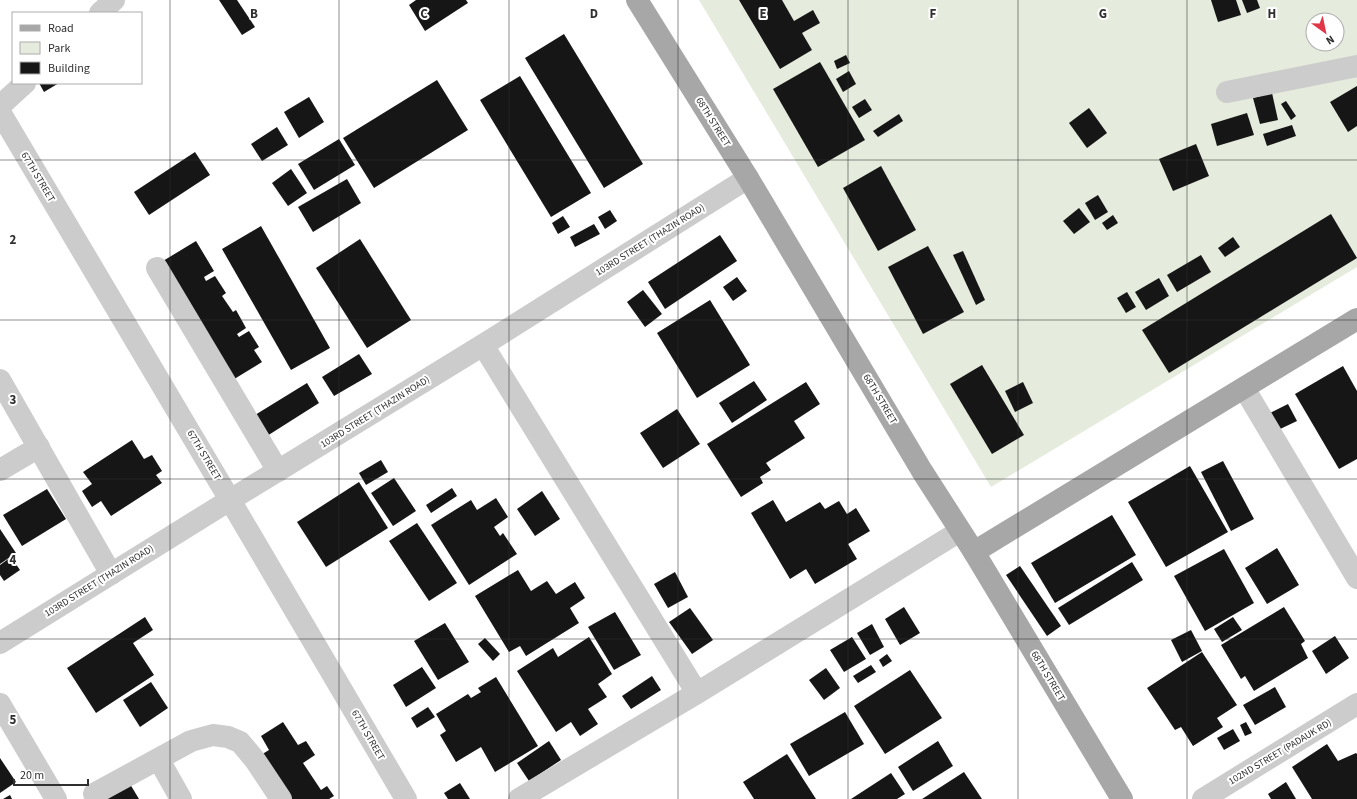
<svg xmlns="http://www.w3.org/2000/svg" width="1357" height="799" viewBox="0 0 1357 799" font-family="'Source Sans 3',sans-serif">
  <rect width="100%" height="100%" fill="#fff"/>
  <path fill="#e5ecdd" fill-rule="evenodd" d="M699 0H1357V267L991 487ZM1313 20H1337V44H1313Z"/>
  <g fill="#161616">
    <path d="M219 0H237L255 27 242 35Z"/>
    <path d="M416 0H466L468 3 425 31 409 5Z"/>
    <path d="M739 0H782L794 21 813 10 820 23 802 33 812 50 780 69Z"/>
    <path d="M1211 0H1236L1241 15 1218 22Z"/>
    <path d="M1242 0H1257L1260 8 1247 13Z"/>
    <path d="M564 34 643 164 604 188 525 58Z"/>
    <path d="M846 55 850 63 837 69 834 61Z"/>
    <path d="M820 62 865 140 818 167 773 89Z"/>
    <path d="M849 71 856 84 843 92 836 79Z"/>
    <path d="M520 76 591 193 551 217 480 100Z"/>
    <path d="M437 80 468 130 374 188 343 138Z"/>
    <path d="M39 83H59L44 92Z"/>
    <path d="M1357 86V126L1348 132 1330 102Z"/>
    <path d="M1272 93 1278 120 1260 124 1253 98Z"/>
    <path d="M309 97 324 122 299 138 284 112Z"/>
    <path d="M865 99 872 110 859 118 852 107Z"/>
    <path d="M1286 101 1296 116 1291 120 1281 104Z"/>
    <path d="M1089 108 1107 133 1087 148 1069 123Z"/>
    <path d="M1247 113 1254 135 1217 146 1211 124Z"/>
    <path d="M899 114 903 121 878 137 873 131Z"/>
    <path d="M1292 125 1296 136 1267 146 1263 134Z"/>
    <path d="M277 127 288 145 262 161 251 144Z"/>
    <path d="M339 139 355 165 314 190 298 164Z"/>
    <path d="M1196 144 1209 176 1173 191 1159 159Z"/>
    <path d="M195 152 210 175 149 215 134 192Z"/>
    <path d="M881 166 916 230 878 251 843 188Z"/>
    <path d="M291 169 307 193 288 206 272 183Z"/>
    <path d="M347 179 361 203 313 232 298 207Z"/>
    <path d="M1098 195 1108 212 1095 220 1085 203Z"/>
    <path d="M1079 208 1090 222 1074 234 1063 221Z"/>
    <path d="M610 210 617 221 605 229 598 217Z"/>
    <path d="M1331 214 1357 258 1169 373 1142 330Z"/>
    <path d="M1113 215 1118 223 1107 230 1102 223Z"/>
    <path d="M563 216 570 227 558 234 552 223Z"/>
    <path d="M594 224 600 234 575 247 570 237Z"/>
    <path d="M261 226 330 348 291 370 222 249Z"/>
    <path d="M720 235 737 261 665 309 648 282Z"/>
    <path d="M1233 237 1240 247 1225 257 1218 248Z"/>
    <path d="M360 239 411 320 367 348 316 268Z"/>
    <path d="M196 241 214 271 204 277 206 281 215 276 226 293 222 296 233 312 236 310 246 328 237 334 239 337 249 331 259 347 254 350 262 362 231 381 158 264Z"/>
    <path d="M928 246 964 312 923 334 888 267Z"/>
    <path d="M963 251 985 300 976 305 953 255Z"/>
    <path d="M1201 255 1211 272 1177 292 1167 275Z"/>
    <path d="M737 277 747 291 733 301 723 287Z"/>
    <path d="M1159 278 1169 296 1146 310 1135 292Z"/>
    <path d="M643 290 662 314 645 327 627 302Z"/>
    <path d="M1127 292 1136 307 1126 313 1117 298Z"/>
    <path d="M710 300 750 365 697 398 657 333Z"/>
    <path d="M359 354 372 374 334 396 322 377Z"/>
    <path d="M982 365 1024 435 992 454 950 384Z"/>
    <path d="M1343 366 1357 391V459L1339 469 1295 394Z"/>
    <path d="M754 381 767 400 732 423 719 403Z"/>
    <path d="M806 382 820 404 794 421 805 438 766 463 771 470 760 477 763 483 741 497 707 444Z"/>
    <path d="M1023 382 1033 403 1015 412 1005 391Z"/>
    <path d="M307 383 319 403 267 436 255 415Z"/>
    <path d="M1288 404 1297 421 1278 430 1270 413Z"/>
    <path d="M677 409 700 444 663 468 640 433Z"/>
    <path d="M132 440 144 459 152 455 162 471 156 475 162 483 111 516 101 501 92 507 82 491 92 484 83 472Z"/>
    <path d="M381 460 388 472 366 485 359 473Z"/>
    <path d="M1223 461 1254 519 1231 531 1201 472Z"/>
    <path d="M1190 466 1228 532 1166 567 1128 502Z"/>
    <path d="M394 478 416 511 393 526 371 493Z"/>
    <path d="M359 482 388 528 326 567 297 522Z"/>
    <path d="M452 488 457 496 431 513 426 505Z"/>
    <path d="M47 489 66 519 22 546 3 515Z"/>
    <path d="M542 491 560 519 535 536 517 509Z"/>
    <path d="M496 498 508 517 494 527 500 536 503 533 517 554 469 585 431 525 471 500 477 510Z"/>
    <path d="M773 500 786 522 820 502 825 509 839 501 847 514 856 508 870 531 848 544 857 559 815 584 806 569 790 579 751 513Z"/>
    <path d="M1112 515 1136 555 1055 603 1031 563Z"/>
    <path d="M417 523 457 583 429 601 389 541Z"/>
    <path d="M0 529 16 553 0 564Z"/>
    <path d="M1277 548 1299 585 1267 604 1245 568Z"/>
    <path d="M1224 549 1254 603 1205 631 1174 576Z"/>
    <path d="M11 557 20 570 4 581 0 575V565Z"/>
    <path d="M1132 562 1143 580 1069 625 1058 608Z"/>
    <path d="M1020 566 1061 626 1047 636 1006 575Z"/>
    <path d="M518 570 531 591 547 581 556 594 575 582 585 598 570 608 579 623 526 656 520 646 509 652 475 596Z"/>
    <path d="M675 572 688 597 668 608 654 584Z"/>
    <path d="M904 607 920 633 900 645 885 619Z"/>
    <path d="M1284 607 1305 641 1301 644 1308 658 1254 691 1245 676 1241 679 1221 645Z"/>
    <path d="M690 608 713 640 692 654 669 622Z"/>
    <path d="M615 612 641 655 614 670 588 627Z"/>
    <path d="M145 617 153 630 133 643 154 675 96 713 67 668Z"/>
    <path d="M1233 617 1242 630 1222 642 1214 629Z"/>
    <path d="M445 623 469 662 438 680 414 641Z"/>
    <path d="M872 624 884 647 870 655 857 633Z"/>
    <path d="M1191 630 1202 651 1182 662 1171 640Z"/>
    <path d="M1335 636 1349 658 1326 674 1312 651Z"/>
    <path d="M589 637 612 674 598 684 607 697 588 709 598 724 580 736 571 722 556 732 517 671 553 648 558 657Z"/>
    <path d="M852 637 866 659 844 672 830 650Z"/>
    <path d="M485 638 500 654 493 661 478 644Z"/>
    <path d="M1202 652 1237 705 1217 718 1223 727 1193 746 1181 727 1175 730 1147 688Z"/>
    <path d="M887 654 892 661 883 667 879 660Z"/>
    <path d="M871 665 876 672 858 683 853 676Z"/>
    <path d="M422 667 436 688 406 707 393 685Z"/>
    <path d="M826 668 840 688 824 700 809 680Z"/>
    <path d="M910 670 942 718 885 754 854 706Z"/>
    <path d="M652 676 661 690 631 709 622 696Z"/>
    <path d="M496 677 538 746 495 772 481 747 456 762 440 735 446 731 436 714 468 694 471 698 481 692 478 688Z"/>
    <path d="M151 682 168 708 140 727 123 700Z"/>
    <path d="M1275 687 1286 707 1255 725 1243 705Z"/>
    <path d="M428 707 435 717 417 728 411 718Z"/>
    <path d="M845 712 864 744 809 776 790 744Z"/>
    <path d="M283 722 298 745 306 741 315 755 303 763 321 790 327 786 334 796 329 799H282L256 758 269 750 261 736Z"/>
    <path d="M1246 722 1252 733 1245 736 1240 725Z"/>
    <path d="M1233 729 1240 741 1224 750 1217 738Z"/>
    <path d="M549 741 561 760 529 781 517 763Z"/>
    <path d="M938 741 953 766 913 791 898 767Z"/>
    <path d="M1327 744 1338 761 1356 753 1357 754V799H1312L1292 767Z"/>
    <path d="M787 754 816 799H754L743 782Z"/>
    <path d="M0 758 16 782 0 793Z"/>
    <path d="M964 772 982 799H922Z"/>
    <path d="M891 773 905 794 897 799H851Z"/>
    <path d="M1286 782 1296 799H1271L1268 794Z"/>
    <path d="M460 783 470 799H448L444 793Z"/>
    <path d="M130 784 139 799H106Z"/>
    <path d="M10 795 12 799H3Z"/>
  </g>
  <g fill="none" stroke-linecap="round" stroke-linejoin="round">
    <g stroke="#ccc" stroke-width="22">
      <path d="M100 13 114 0"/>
      <path d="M1227 92 1357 66"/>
      <path d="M0 106 25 83"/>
      <path d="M0 112 230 500 406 799"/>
      <path d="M157 268 278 471"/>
      <path d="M483 345 697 693"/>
      <path d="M0 380 111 574"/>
      <path d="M1244 388 1357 578"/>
      <path d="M0 470 39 447"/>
      <path d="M0 643 230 500 483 345 748 178"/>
      <path d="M0 704 56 799"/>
      <path d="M159 760 181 799"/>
      <path d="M94 794 191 741 213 735 228 737 240 742 255 760 281 799"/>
      <path d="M519 799 697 693 960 531"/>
      <path d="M1203 799 1357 704"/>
    </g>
    <g stroke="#a7a7a7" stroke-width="22">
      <path d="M637 0 748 178 922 471 974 552 1122 799"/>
      <path d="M974 552 1357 319"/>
    </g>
  </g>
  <path fill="none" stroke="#2f2f2f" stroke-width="1" stroke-opacity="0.55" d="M170 0V799M339 0V799M509 0V799M678 0V799M848 0V799M1018 0V799M1187 0V799M0 160H1357M0 320H1357M0 479H1357M0 639H1357"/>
  <g text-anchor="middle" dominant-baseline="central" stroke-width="4" stroke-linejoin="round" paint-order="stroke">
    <g font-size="10" fill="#2f2f2f" stroke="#fff">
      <text transform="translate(713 122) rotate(58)">68TH STREET</text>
      <text transform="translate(38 177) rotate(59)">67TH STREET</text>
      <text transform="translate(650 240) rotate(-32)">103RD STREET (THAZIN ROAD)</text>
      <text transform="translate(880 399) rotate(59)">68TH STREET</text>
      <text transform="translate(375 412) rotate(-32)">103RD STREET (THAZIN ROAD)</text>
      <text transform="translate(204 455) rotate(59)">67TH STREET</text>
      <text transform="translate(99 581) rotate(-32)">103RD STREET (THAZIN ROAD)</text>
      <text transform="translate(1048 676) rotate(59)">68TH STREET</text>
      <text transform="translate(368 735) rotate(60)">67TH STREET</text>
      <text transform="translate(1280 752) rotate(-31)">102ND STREET (PADAUK RD)</text>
    </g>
  </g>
  <g font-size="13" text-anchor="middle" font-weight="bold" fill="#2f2f2f" stroke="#fff" stroke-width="4" stroke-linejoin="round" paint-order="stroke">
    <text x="254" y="18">B</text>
    <text x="424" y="18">C</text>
    <text x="594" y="18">D</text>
    <text x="763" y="18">E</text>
    <text x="933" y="18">F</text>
    <text x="1103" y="18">G</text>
    <text x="1272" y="18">H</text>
    <text x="13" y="244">2</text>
    <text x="13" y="404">3</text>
    <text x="13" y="564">4</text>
    <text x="13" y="724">5</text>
  </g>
  <rect x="12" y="12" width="130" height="72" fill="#ffffff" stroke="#acacac"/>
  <rect x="20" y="25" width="20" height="6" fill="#a7a7a7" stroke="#acacac"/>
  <text x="48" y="32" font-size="12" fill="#2f2f2f">Road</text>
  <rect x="20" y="42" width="20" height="12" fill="#e5ecdd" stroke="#acacac"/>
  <text x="48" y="52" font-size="12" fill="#2f2f2f">Park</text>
  <rect x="20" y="62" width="20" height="12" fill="#161616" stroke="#acacac"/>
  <text x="48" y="72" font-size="12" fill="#2f2f2f">Building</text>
  <g transform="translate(1325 32) rotate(147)"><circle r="19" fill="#ffffff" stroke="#acacac"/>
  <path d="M0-3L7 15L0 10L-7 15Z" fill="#e13548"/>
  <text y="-6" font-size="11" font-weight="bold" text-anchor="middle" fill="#2f2f2f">N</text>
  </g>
  <path d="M14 779v6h74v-6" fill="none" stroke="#2f2f2f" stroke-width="2"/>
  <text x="20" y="779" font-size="12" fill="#2f2f2f" stroke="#ffffff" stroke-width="3" paint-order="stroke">20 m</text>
</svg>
